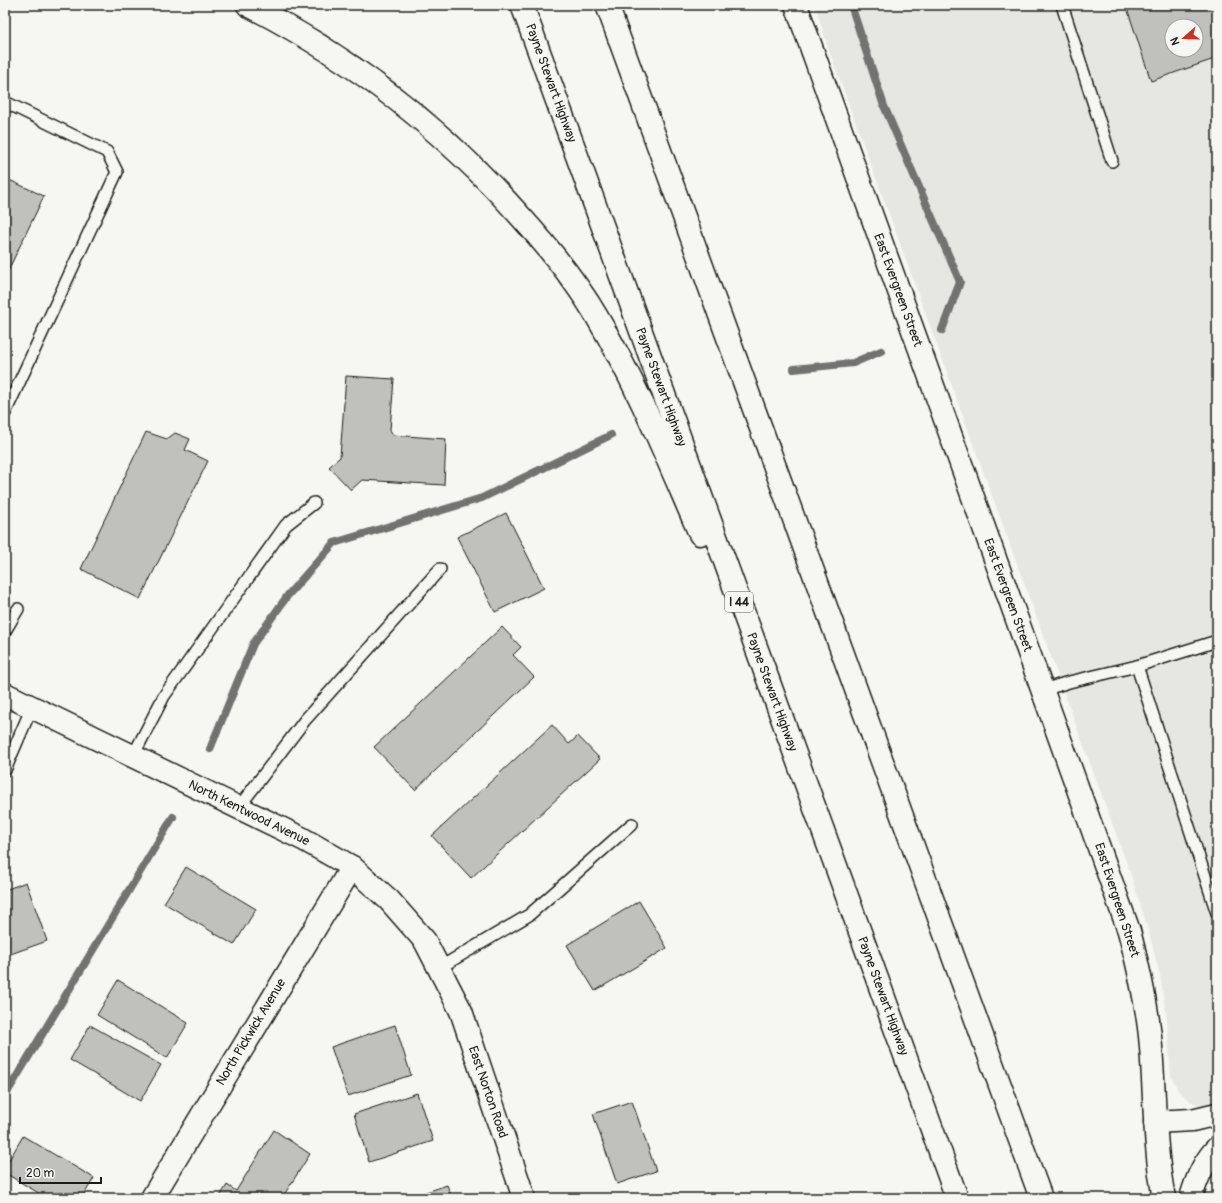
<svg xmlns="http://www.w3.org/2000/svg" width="1222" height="1203" viewBox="0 0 1222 1203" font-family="Pangolin,sans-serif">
  <rect width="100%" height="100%" fill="#f6f6f2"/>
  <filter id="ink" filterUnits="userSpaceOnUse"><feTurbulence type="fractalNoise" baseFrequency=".025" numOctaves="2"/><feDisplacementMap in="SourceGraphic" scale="8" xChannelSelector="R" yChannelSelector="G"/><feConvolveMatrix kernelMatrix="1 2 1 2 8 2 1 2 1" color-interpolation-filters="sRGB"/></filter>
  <g filter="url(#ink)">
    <path fill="#e6e6e2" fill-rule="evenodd" d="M815 5H1217V1107H1205L1190 1101 1178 1090 1171 1076 1167 1020 1160 975 1149 932 1131 875 829 50ZM1172 26H1196V50H1172Z"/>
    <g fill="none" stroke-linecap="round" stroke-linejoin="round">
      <g stroke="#727271" stroke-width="8">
        <path d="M851 5 884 106 960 282 942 330"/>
        <path d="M794 369 853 363 881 351"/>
        <path d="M210 749 253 644 288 595 334 543 482 498 611 435"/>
        <path d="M5 1096 173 817"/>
      </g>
    </g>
    <g fill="#c0c0bd" stroke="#1c1c1c" fill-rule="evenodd">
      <path d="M1126 5H1217V58L1151 81ZM1172 26H1196V50H1172Z"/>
      <path d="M5 178 44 196 5 277Z"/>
      <path d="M346 376 394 379 390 430 393 435 446 439 444 485 362 480 351 490 329 467 340 457Z"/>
      <path d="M146 432 167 439 175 433 190 439 185 450 208 461 140 599 81 569Z"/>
      <path d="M506 513 544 588 495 612 457 537Z"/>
      <path d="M502 627 521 647 513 655 534 677 415 790 374 747Z"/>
      <path d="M552 725 569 744 578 736 600 759 471 878 432 836Z"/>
      <path d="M186 867 256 909 234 945 164 903Z"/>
      <path d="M26 882 47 941 5 956V890Z"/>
      <path d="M639 901 667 948 595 991 567 945Z"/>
      <path d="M118 980 188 1023 167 1058 97 1015Z"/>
      <path d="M90 1025 161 1065 140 1101 70 1060Z"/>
      <path d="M395 1025 411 1075 348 1096 331 1047Z"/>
      <path d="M417 1093 433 1141 369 1162 354 1114Z"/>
      <path d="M632 1101 656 1171 617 1184 593 1114Z"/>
      <path d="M274 1130 310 1154 282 1198H219L227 1185 236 1191Z"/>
      <path d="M23 1136 94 1178 82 1198H47L5 1173V1167Z"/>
      <path d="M447 1185 452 1198H409Z"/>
    </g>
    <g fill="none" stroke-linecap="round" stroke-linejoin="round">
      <g stroke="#1c1c1c" stroke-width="14">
        <g id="service">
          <path d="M1062 5 1112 161"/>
          <path d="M5 102 107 152 117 172 5 413"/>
          <path d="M5 631 18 609"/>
          <path d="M1137 666 1217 641"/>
          <path d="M1043 690 1069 682 1137 666 1217 913"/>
          <path d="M133 756 164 696 286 525 314 503"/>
          <path d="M5 770 32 707"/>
          <path d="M239 807 305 720 440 569"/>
          <path d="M439 968 529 915 632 824"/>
        </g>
      </g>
      <g stroke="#1c1c1c" stroke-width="25">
        <g id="minor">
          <path d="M796 5 1129 931C1139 969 1148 1007 1151 1047 1155 1097 1154 1148 1164 1198"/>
          <path d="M1155 1122 1192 1120 1217 1114"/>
          <path d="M152 1198 352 867"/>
          <path d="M1191 1198C1196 1180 1204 1161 1217 1148"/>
        </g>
      </g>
      <g stroke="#1c1c1c" stroke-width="25">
        <path id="secondary" d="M5 694 303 839 352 867 389 900 425 941 461 1011 524 1198"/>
      </g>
      <g stroke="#1c1c1c" stroke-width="25">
        <g id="motorway">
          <path d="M248 5C352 58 444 130 521 217 549 248 576 281 597 317 638 386 668 461 700 534"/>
          <path d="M522 5 957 1198"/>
          <path d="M607 5 1041 1198"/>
        </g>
      </g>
      <use href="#service" stroke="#f6f6f2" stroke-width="11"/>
      <use href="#minor" stroke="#f6f6f2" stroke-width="22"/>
      <use href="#secondary" stroke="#f6f6f2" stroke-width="22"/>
      <use href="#motorway" stroke="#f6f6f2" stroke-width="22"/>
    </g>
  </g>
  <g text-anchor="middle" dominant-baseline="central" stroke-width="3" stroke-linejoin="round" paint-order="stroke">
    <rect fill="#f6f6f2" stroke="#5d5d5c" stroke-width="1" x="725" y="592" width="28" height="20" rx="3"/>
    <g font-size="12" font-weight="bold" fill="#1c1c1c">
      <text x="739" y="602">I 44</text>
    </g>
    <g font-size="13" fill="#1c1c1c" stroke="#f6f6f2">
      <text transform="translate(551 83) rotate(70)">Payne Stewart Highway</text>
      <text transform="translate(898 290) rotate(70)">East Evergreen Street</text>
      <text transform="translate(661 387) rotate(70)">Payne Stewart Highway</text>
      <text transform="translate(1008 595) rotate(70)">East Evergreen Street</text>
      <text transform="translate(772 692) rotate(70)">Payne Stewart Highway</text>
      <text transform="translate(249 813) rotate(26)">North Kentwood Avenue</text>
      <text transform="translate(1117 900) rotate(72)">East Evergreen Street</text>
      <text transform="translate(883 996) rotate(70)">Payne Stewart Highway</text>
      <text transform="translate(251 1032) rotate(-59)">North Pickwick Avenue</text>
      <text transform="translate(488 1092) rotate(71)">East Norton Road</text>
    </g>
  </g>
  <rect width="1222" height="1203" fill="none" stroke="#f6f6f2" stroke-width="20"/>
  <rect x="10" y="10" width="1202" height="1183" fill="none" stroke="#1c1c1c" stroke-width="1.5" filter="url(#ink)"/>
  <g transform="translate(1184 38) rotate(250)"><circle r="19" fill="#f6f6f2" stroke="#9f9f9c"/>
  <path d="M0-3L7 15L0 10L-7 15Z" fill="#c8321e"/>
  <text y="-6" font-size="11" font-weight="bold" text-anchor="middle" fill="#1c1c1c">N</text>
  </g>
  <path d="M20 1177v6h81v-6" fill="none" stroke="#1c1c1c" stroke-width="2"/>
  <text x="26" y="1177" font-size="12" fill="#1c1c1c" stroke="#f6f6f2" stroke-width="3" paint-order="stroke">20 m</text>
</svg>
